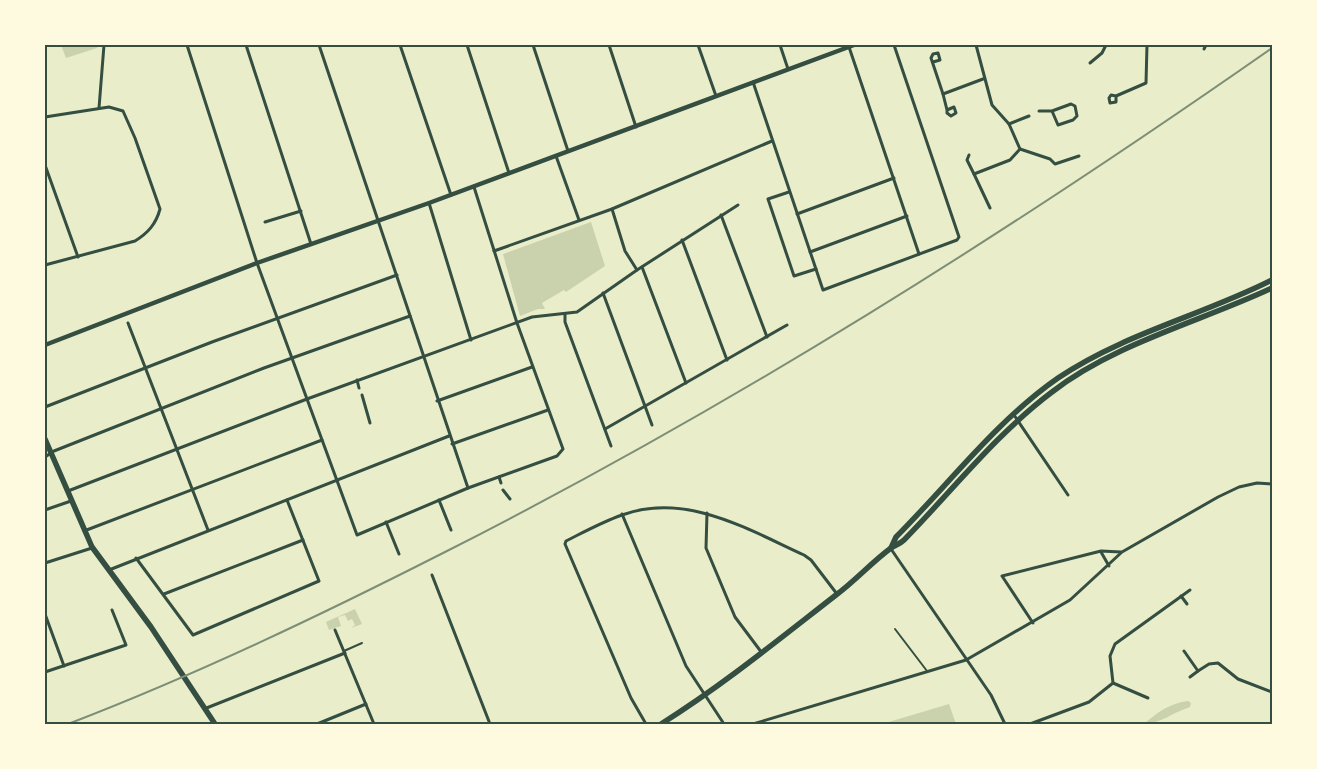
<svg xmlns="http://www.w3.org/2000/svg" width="1317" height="769" viewBox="0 0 1317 769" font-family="'Work Sans',sans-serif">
  <rect width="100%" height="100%" fill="#e9edc9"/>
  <g fill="#cad2ad">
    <path d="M61 45H98L97 48 66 58Z"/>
    <path d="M591 222 605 266 566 292 564 290 542 303 545 309H538L520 316 503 254Z"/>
    <path d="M355 609 362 624 351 628 355 625 352 619 348 621 345 615 338 617 341 626 329 630 326 622Z"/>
    <path d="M1188 701 1191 703 1190 707C1174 712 1159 724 1144 724 1157 712 1171 703 1188 701Z"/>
    <path d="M949 704 956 724H882Z"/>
  </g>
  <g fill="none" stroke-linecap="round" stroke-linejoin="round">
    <g stroke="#344e41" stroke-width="2">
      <path d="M895 629 927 671"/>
      <path d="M344 651 362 643"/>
    </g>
    <g stroke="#344e41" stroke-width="3">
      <path d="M187 45 257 263 357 535 468 488 557 456 563 449 517 323 474 187"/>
      <path d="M246 45 311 244"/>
      <path d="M319 45 468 488"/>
      <path d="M400 45 451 195"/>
      <path d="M467 45 509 173"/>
      <path d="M533 45 568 151"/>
      <path d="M609 45 636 127"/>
      <path d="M698 45 716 96"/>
      <path d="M780 45 788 69"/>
      <path d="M976 45 992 105 1009 124 1020 149 1010 160 974 174 990 208"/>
      <path d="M849 47 919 254"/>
      <path d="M1204 49 1206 45"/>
      <path d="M933 62 940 60 938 53 933 54 931 58 943 94 983 79"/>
      <path d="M1090 63 1102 53 1106 45"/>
      <path d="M753 82 823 290 957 240 959 237 894 45"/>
      <path d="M943 94 947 110 954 107 956 113 951 116 947 113V110"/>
      <path d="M1116 96V102L1110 103 1109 98 1111 95 1116 96 1146 83 1147 45"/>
      <path d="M99 108 104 45"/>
      <path d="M1039 111H1052L1071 104 1075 106 1077 116 1073 120 1058 125 1052 111"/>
      <path d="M45 117 109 107 123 111 135 138 160 209C156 224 148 233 135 241L45 265"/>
      <path d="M1009 124 1029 116"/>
      <path d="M1020 149 1050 159 1055 164 1079 156"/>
      <path d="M969 155 967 160 974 174"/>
      <path d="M556 156 579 220"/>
      <path d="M45 165 78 257"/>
      <path d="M789 192 768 199 794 276 816 269"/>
      <path d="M429 203 471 340"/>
      <path d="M612 209 625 251 637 270"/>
      <path d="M797 214 894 178"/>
      <path d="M721 215 767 337"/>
      <path d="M265 222 301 211"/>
      <path d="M682 240 727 360"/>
      <path d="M494 251 612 209 772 141"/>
      <path d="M810 252 907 216"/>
      <path d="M642 267 686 383"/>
      <path d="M603 293 652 425"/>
      <path d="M565 315V322L611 446"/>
      <path d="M128 323 208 530"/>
      <path d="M357 380 359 388"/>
      <path d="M362 395 370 423"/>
      <path d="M437 401 532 367"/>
      <path d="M45 407 212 342 397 275"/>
      <path d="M1014 415 1068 495"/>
      <path d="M605 429 787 325"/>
      <path d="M452 444 548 410"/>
      <path d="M45 457 54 451 264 368 410 316"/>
      <path d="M499 477 501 483"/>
      <path d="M503 490 510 499"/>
      <path d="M68 491 307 399 532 317 577 312 637 270 738 205"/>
      <path d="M439 500 451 530"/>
      <path d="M45 510 71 501"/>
      <path d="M707 513 706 548 735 617 762 653"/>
      <path d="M622 514 686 666 724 724"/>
      <path d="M386 522 399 554"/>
      <path d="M84 531 322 440"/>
      <path d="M891 549 991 695 1005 724"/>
      <path d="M1101 552 1109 566"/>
      <path d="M136 558 193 635 319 581 287 500"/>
      <path d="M45 563 92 548"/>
      <path d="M109 570 449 436"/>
      <path d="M432 575 490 724"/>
      <path d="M164 594 303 540"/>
      <path d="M1181 596 1187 604"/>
      <path d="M45 614 64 666"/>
      <path d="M1033 623 1002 576 1101 551 1121 552"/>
      <path d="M335 630 374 724"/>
      <path d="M1184 651 1198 671 1209 664 1218 663 1238 679 1272 692"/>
      <path d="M45 672 126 645 112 610"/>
      <path d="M1190 677 1198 671"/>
      <path d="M1113 683 1148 698"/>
      <path d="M204 709 345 653"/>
      <path d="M317 724 366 704"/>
      <path d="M646 724 631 698 565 544 566 541C584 532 602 522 622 515 686 492 747 529 804 555L811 560 837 594"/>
      <path d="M753 724 966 660 1070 600 1122 552 1218 497 1239 487 1257 483 1272 484"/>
      <path d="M1030 724 1089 702 1113 683 1110 656 1115 644 1190 590"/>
    </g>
    <path stroke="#344e41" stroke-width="4.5" d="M45 345 257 263 429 203 854 45"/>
    <g stroke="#344e41" stroke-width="5.5">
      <path d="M45 439 92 547 151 627 215 724"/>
      <path d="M891 548 896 537C949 484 996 421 1058 378 1123 334 1203 315 1272 280"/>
      <path d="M661 724C723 685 778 640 836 595 855 581 872 562 891 548 895 545 900 544 904 540 953 490 996 434 1052 392 1113 344 1202 321 1272 288"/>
    </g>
    <path stroke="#7c8e77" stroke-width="2" d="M68 724C198 674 323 614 447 551 735 405 1007 233 1272 48"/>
  </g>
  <rect width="1317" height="769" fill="none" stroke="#fefae0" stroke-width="92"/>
  <rect x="46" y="46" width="1225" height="677" fill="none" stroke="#344e41" stroke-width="2"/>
</svg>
